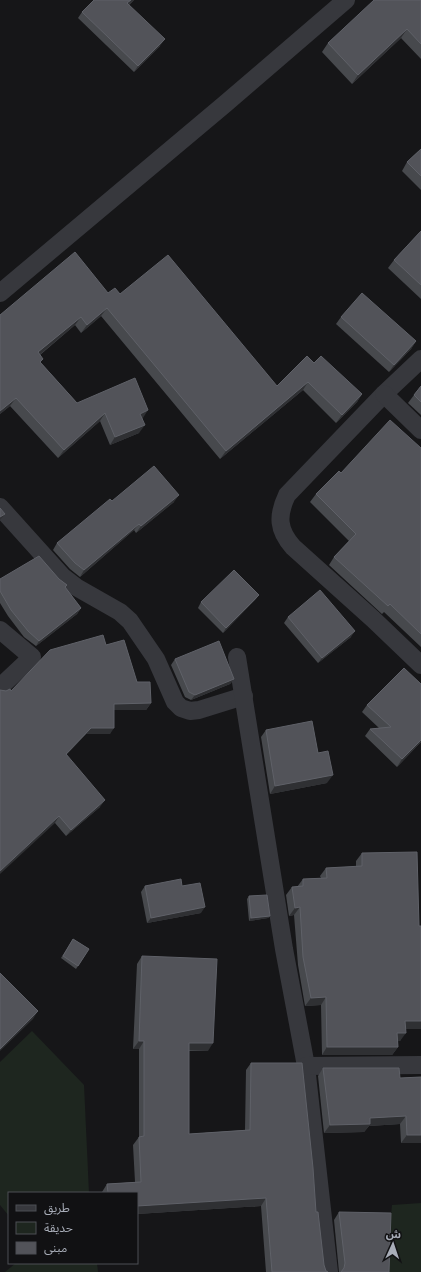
<svg xmlns="http://www.w3.org/2000/svg" width="421" height="1272" viewBox="0 0 421 1272" font-family="'Titillium Web','Noto Sans Arabic',sans-serif">
  <rect width="100%" height="100%" fill="#161618"/>
  <g fill="#1e261f">
    <path d="M32 1031 84 1085 89 1193H9V1216L0 1205V1062Z"/>
    <path d="M421 1203V1272H385L392 1205Z"/>
    <path d="M16 1263H97L98 1272H5Z"/>
  </g>
  <g fill="none" stroke-linecap="round" stroke-linejoin="round">
    <g stroke="#37383d" stroke-width="18">
      <path d="M0 293 225 104 346 0"/>
      <path d="M421 359 384 394 287 495C277 516 278 530 293 547L373 619 421 665"/>
      <path d="M384 394 421 430"/>
      <path d="M0 507 63 577 76 587 120 612 130 621 156 659 175 702 181 708 190 711 199 710 244 696"/>
      <path d="M0 630 32 657 0 687"/>
      <path d="M237 657 284 949 306 1066 329 1272"/>
      <path d="M306 1066 421 1065"/>
    </g>
  </g>
  <g fill="#47494d">
    <path d="M94 0H134L129 5 160 46 134 72 78 18 82 12Z"/>
    <path d="M421 0V59L401 38 352 84 322 52 328 43Z"/>
    <path d="M421 149V190L402 171 407 162Z"/>
    <path d="M421 231V299L388 268 394 260Z"/>
    <path d="M108 293 120 294 277 386 314 363 362 394 357 402 336 423 303 390 220 459 101 316 81 333 75 325 40 355 41 363 77 403 143 418 142 419 139 433 110 445 100 421 58 458 10 406 0 414V315Z"/>
    <path d="M341 317 416 341 411 349 389 372 336 324Z"/>
    <path d="M421 386V415L408 403 414 395Z"/>
    <path d="M421 448V647L384 612 382 614 329 565 334 557 349 541 310 502 316 494 341 473Z"/>
    <path d="M112 501 174 502 136 533 134 530 80 577 70 569 53 550 57 543Z"/>
    <path d="M0 579H59L67 585 65 588 81 608 77 614 36 646 24 637 8 616 0 603Z"/>
    <path d="M259 595 255 600 223 633 198 608 201 602Z"/>
    <path d="M288 617 351 637 318 663 284 623Z"/>
    <path d="M106 645 137 682 151 703 146 710H114L110 734H86L66 755 100 807 66 836 55 823 1 690 11 691Z"/>
    <path d="M175 659 234 679 230 684 191 700 185 697 171 665Z"/>
    <path d="M367 705 421 742 397 767 365 736 370 729 379 728 362 712Z"/>
    <path d="M266 730 318 753 327 783 270 794 261 737Z"/>
    <path d="M362 853 421 1029H406L400 1041H398V1047L392 1055H322L321 1005 305 1006 298 965 294 915 289 916 286 895 292 887H297L303 879 321 878 320 876 326 868 356 867V861Z"/>
    <path d="M145 886H182L201 913 147 923 141 892Z"/>
    <path d="M249 896 270 916 268 918 249 921 247 899Z"/>
    <path d="M73 939 89 949 76 969 61 958Z"/>
    <path d="M142 956 208 1051H189V1134L245 1130 246 1070 251 1063 316 1212 324 1265 326 1271 328 1272H266L261 1206 137 1214V1193H102V1192L107 1184 135 1182 133 1145 139 1137V1049H133L137 964Z"/>
    <path d="M323 1068 400 1078 421 1077V1143H401L400 1124 369 1126 364 1132 324 1133 318 1076Z"/>
    <path d="M339 1212 389 1272H339L334 1220Z"/>
  </g>
  <g fill="#2f3033">
    <path d="M131 0H134L123 9 127 3Z"/>
    <path d="M407 29 401 38 352 84 358 75Z"/>
    <path d="M165 39 160 46 134 72 138 66Z"/>
    <path d="M107 308 101 316 81 333 87 325Z"/>
    <path d="M81 317 75 325 32 361 38 352Z"/>
    <path d="M416 341 411 349 389 372 394 365Z"/>
    <path d="M308 382 303 390 220 459 226 451Z"/>
    <path d="M362 394 357 402 336 423 342 415Z"/>
    <path d="M16 398 10 406 0 414V411Z"/>
    <path d="M148 410 143 418 134 422 140 414Z"/>
    <path d="M105 413 100 421 58 458 64 450Z"/>
    <path d="M145 425 139 433 110 445 115 437Z"/>
    <path d="M179 495 174 502 136 533 141 526Z"/>
    <path d="M5 514 0 520V517Z"/>
    <path d="M139 524 134 530 80 577 84 570Z"/>
    <path d="M259 595 255 600 223 633 226 628Z"/>
    <path d="M81 608 77 614 36 646 39 641Z"/>
    <path d="M355 631 351 637 318 663 322 658Z"/>
    <path d="M234 679 230 684 191 700 195 695Z"/>
    <path d="M151 703 146 710H109L114 704Z"/>
    <path d="M91 728H114L110 734H86L61 761 66 754Z"/>
    <path d="M421 740V742L397 767 402 759Z"/>
    <path d="M333 775 327 783 270 794 275 786Z"/>
    <path d="M105 800 100 807 66 836 71 830Z"/>
    <path d="M59 816 55 823 0 874V871Z"/>
    <path d="M205 907 201 913 147 923 151 918Z"/>
    <path d="M300 907 294 915 289 916 295 908Z"/>
    <path d="M270 916 268 918 249 921 251 918Z"/>
    <path d="M326 997 321 1005 305 1006 311 998Z"/>
    <path d="M38 1011 33 1019 0 1051V1049Z"/>
    <path d="M405 1021H421V1029H400Z"/>
    <path d="M397 1033H406L400 1041 392 1042Z"/>
    <path d="M139 1041H144L139 1049H133Z"/>
    <path d="M189 1043H213L208 1051 184 1050Z"/>
    <path d="M327 1047H398L392 1055H322Z"/>
    <path d="M406 1116 400 1124 369 1126 364 1132 324 1133 330 1125 370 1118Z"/>
    <path d="M407 1135H421V1143H401Z"/>
    <path d="M266 1198 261 1206 137 1214V1206Z"/>
  </g>
  <g fill="#525359" stroke="#5f6168">
    <path d="M94 0H131L127 3 165 39 138 66 82 12Z"/>
    <path d="M374 0H421V44L407 29 358 75 328 43Z"/>
    <path d="M421 149V176L407 162Z"/>
    <path d="M421 231V285L394 260Z"/>
    <path d="M75 252 108 293 115 288 120 294 168 255 277 386 307 356 314 363 321 356 362 394 342 415 308 382 226 451 107 308 87 325 81 317 38 352 43 359 40 362 77 403 135 378 148 410 140 414 145 425 115 437 105 413 64 450 16 398 0 411V315Z"/>
    <path d="M362 293 416 341 394 365 341 317Z"/>
    <path d="M421 386V402L414 395Z"/>
    <path d="M390 420 421 448V634L390 604 388 606 334 557 356 534 316 494 339 471 341 473Z"/>
    <path d="M154 466 179 495 141 526 139 524 84 570 75 563 57 543 110 499 112 501Z"/>
    <path d="M0 508 5 514 0 517Z"/>
    <path d="M39 556 59 579 67 585 65 587 81 608 39 641 28 631 11 610 0 591V579Z"/>
    <path d="M234 570 259 595 226 628 201 602Z"/>
    <path d="M320 590 355 631 322 658 288 617Z"/>
    <path d="M103 635 106 645 124 640 137 682H150L151 703 114 704V728H91L66 754 105 800 71 830 59 816 0 871V690L6 691 10 689 11 691 50 650Z"/>
    <path d="M219 641 234 679 195 695 189 692 175 659Z"/>
    <path d="M404 668 421 684V740L402 759 370 729 391 727 367 705Z"/>
    <path d="M312 721 318 753 328 751 333 775 275 786 266 730Z"/>
    <path d="M417 852 419 926H421V1021H405L406 1033H397L398 1047H327L326 997 311 998 303 957 300 907 295 908 292 887 303 886V879L327 878 326 868 362 866V853Z"/>
    <path d="M181 879 182 886 200 883 205 907 151 918 145 886Z"/>
    <path d="M267 895 270 916 251 918 249 896Z"/>
    <path d="M73 939 89 949 78 966 63 956Z"/>
    <path d="M142 956 217 959 213 1043H189V1134L250 1130 251 1063H302L313 1168 316 1212H318L324 1265 326 1271 328 1272H272L266 1198 137 1206V1193H108L107 1184 141 1182 139 1137 144 1136V1041H139Z"/>
    <path d="M0 973 38 1011 0 1049Z"/>
    <path d="M323 1068H399L400 1078 421 1077V1135H407L406 1116 370 1118V1124L330 1125Z"/>
    <path d="M339 1212 391 1213 389 1272H341L344 1268 345 1263Z"/>
  </g>
  <rect x="8" y="1192" width="130" height="72" fill="#111113" stroke="#4d4f55"/>
  <rect x="16" y="1205" width="20" height="6" fill="#37383d" stroke="#4d4f55"/>
  <text x="44" y="1212" font-size="12" fill="#a8adb8">طريق</text>
  <rect x="16" y="1222" width="20" height="12" fill="#1e261f" stroke="#4d4f55"/>
  <text x="44" y="1232" font-size="12" fill="#a8adb8">حديقة</text>
  <rect x="16" y="1242" width="20" height="12" fill="#525359" stroke="#4d4f55"/>
  <text x="44" y="1252" font-size="12" fill="#a8adb8">مبنى</text>
  <g transform="translate(393 1244) rotate(3)" stroke="#111113" stroke-width="3" paint-order="stroke">
  <path d="M0-3L7 15L0 10L-7 15Z" fill="#a8adb8"/>
  <text y="-6" font-size="11" font-weight="bold" text-anchor="middle" fill="#a8adb8">ش</text>
  </g>
</svg>
